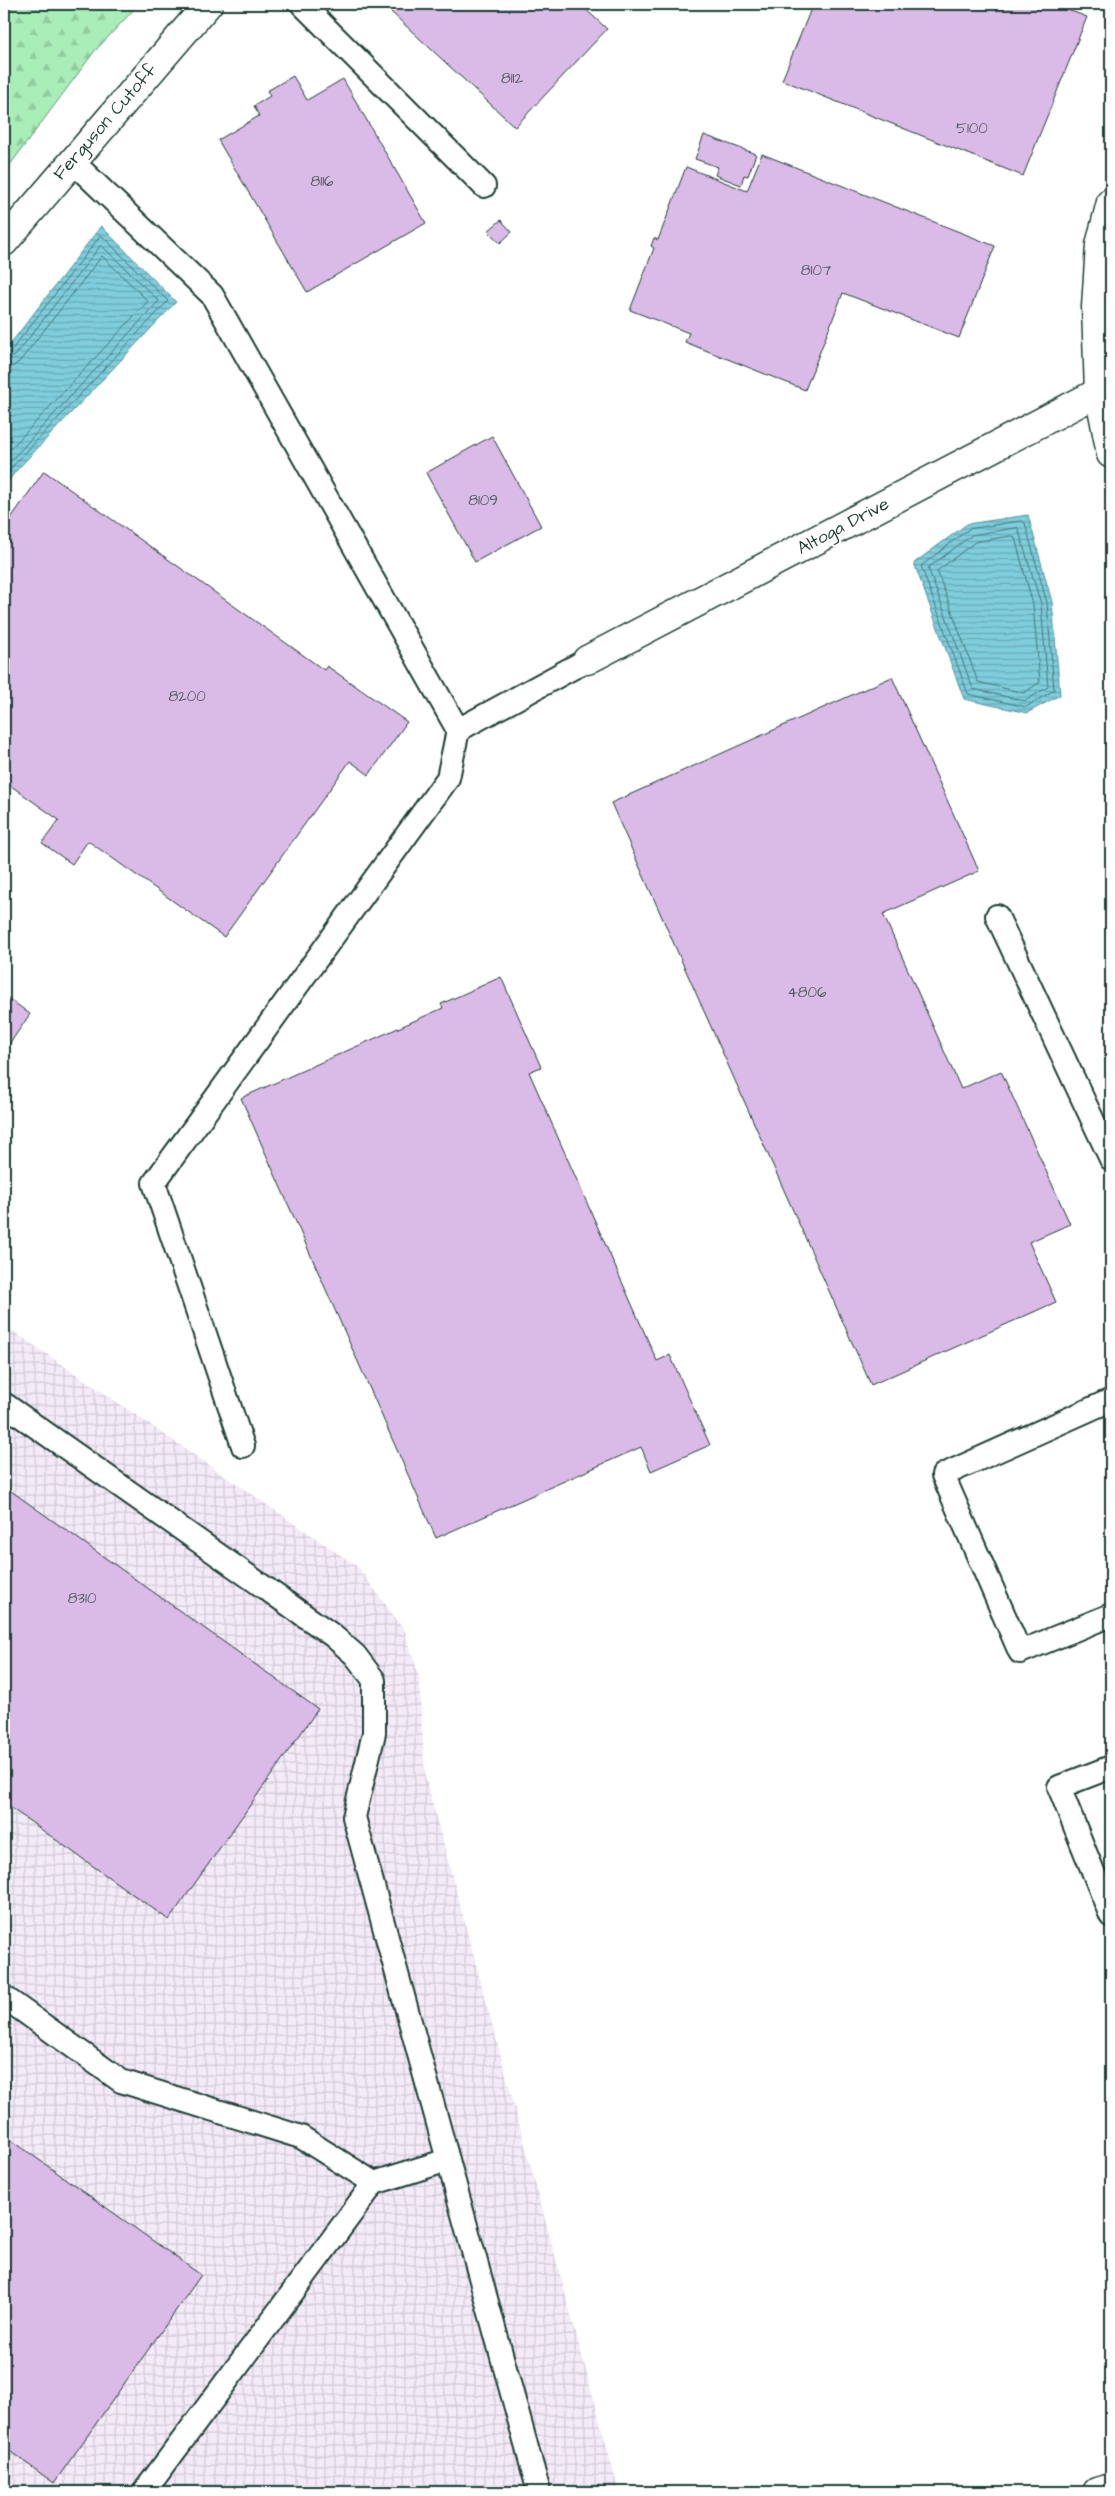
<svg xmlns="http://www.w3.org/2000/svg" width="1115" height="2496" viewBox="0 0 1115 2496" font-family="'Architects Daughter',sans-serif">
  <defs>
    <pattern id="industrial-grid" width="8" height="8" patternUnits="userSpaceOnUse" patternTransform="scale(1.25)"><rect width="8" height="8" fill="#f4eaf8"/><path d="M0 4h8M4 0v8" fill="none" stroke="#d1cad5"/></pattern>
    <pattern id="forest-firs" width="22" height="20" patternUnits="userSpaceOnUse" patternTransform="scale(1.25)"><rect width="22" height="20" fill="#a9edb9"/><path d="M5 1l3.5 6h-7zM16 11l3.5 6h-7z" fill="#91cca0"/></pattern>
    <pattern id="water-rules" width="6" height="5" patternUnits="userSpaceOnUse" patternTransform="scale(1.25)"><rect width="6" height="5" fill="#7fcddd"/><path d="M0 2.5h6" fill="none" stroke="#67a8b4"/></pattern>
  </defs>
  <rect width="100%" height="100%" fill="#fff"/>
  <filter id="ink" filterUnits="userSpaceOnUse"><feTurbulence type="fractalNoise" baseFrequency=".02" numOctaves="2"/><feDisplacementMap in="SourceGraphic" scale="10" xChannelSelector="R" yChannelSelector="G"/><feConvolveMatrix kernelMatrix="1 2 1 2 8 2 1 2 1" color-interpolation-filters="sRGB"/></filter>
  <g filter="url(#ink)">
    <path fill="url(#industrial-grid)" d="M4 1325 358 1567 405 1631 419 1677 425 1776 619 2492H4Z"/>
    <path fill="url(#forest-firs)" stroke="#649576" d="M4 4H139L94 52 4 173Z"/>
    <g fill="url(#water-rules)" stroke="#599399">
      <path d="M101 226 176 302 15 472 4 488V352Z"/>
      <path d="M1028 515 1052 602 1060 695 1027 713 964 699 914 563 967 524Z"/>
    </g>
    <g fill="none" stroke-linecap="round" stroke-linejoin="round">
      <g stroke="#457778" stroke-width="1">
        <path d="M4 354 10 352 101 235 168 301 11 468 4 479"/>
        <path d="M4 360 15 356 101 245 159 301 4 468"/>
        <path d="M4 368 12 367 20 361 102 256 148 301 4 456"/>
        <path d="M1022 521 1025 523 1047 603 1054 690 1026 707 968 694 921 566 969 529Z"/>
        <path d="M1018 528 1041 604 1048 687 1025 701 973 689 928 568 972 535Z"/>
        <path d="M1012 536 1015 538 1033 605 1040 682 1024 693 978 682 937 571 975 542Z"/>
      </g>
    </g>
    <g fill="#dabae7" stroke="#1f3d34">
      <path d="M399 4H580L607 29 515 127 391 12Z"/>
      <path d="M813 4H1052L1087 17 1023 176 782 80Z"/>
      <path d="M293 76 307 100 343 79 426 223 307 292 218 140 259 116 254 106 270 96 267 91Z"/>
      <path d="M704 135 756 154 748 176 744 175 741 185 715 175 718 167 695 159Z"/>
      <path d="M762 154 995 246 959 338 843 293 805 390 685 342 689 333 630 310 654 248 651 246 654 238 658 240 686 167 747 191Z"/>
      <path d="M501 220 512 232 500 243 488 231Z"/>
      <path d="M492 436 541 526 475 562 426 473Z"/>
      <path d="M44 471 324 670 327 666 407 722 369 775 350 761 224 937 88 841 72 864 42 843 59 820 4 781V528Z"/>
      <path d="M892 677 979 871 883 914 961 1089 1001 1071 1070 1224 1029 1242 1056 1302 871 1385 611 803Z"/>
      <path d="M501 977 541 1067 529 1072 657 1361 670 1355 710 1445 651 1471 641 1447 436 1538 241 1098 443 1008 441 1004Z"/>
      <path d="M4 995 30 1014 4 1052Z"/>
      <path d="M4 1486 318 1709 169 1920 4 1803Z"/>
      <path d="M4 2135 201 2275 54 2483 4 2447Z"/>
    </g>
    <g fill="none" stroke-linecap="round" stroke-linejoin="round">
      <g stroke="#1f3d34" stroke-width="26">
        <g id="service">
          <path d="M302 4 484 186"/>
          <path d="M72 161 212 295 458 730 448 778 154 1183 243 1446"/>
          <path d="M458 730 587 660"/>
          <path d="M997 916 1111 1159"/>
          <path d="M1111 1400 943 1475 1020 1652 1111 1615"/>
          <path d="M4 1404 332 1635 355 1655 374 1680V1733L354 1817 539 2492"/>
          <path d="M1111 1767 1059 1787 1111 1916"/>
          <path d="M4 1997 121 2081 301 2137 374 2183"/>
          <path d="M144 2492 374 2183 448 2160"/>
        </g>
      </g>
      <g stroke="#1f3d34" stroke-width="31">
        <g id="minor">
          <path d="M1111 202 1100 245 1096 307 1099 392 1111 454"/>
          <path d="M4 242 208 4"/>
          <path d="M587 660 1099 392"/>
        </g>
      </g>
      <g stroke="#1f3d34" stroke-width="31">
        <path id="tertiary" d="M1097 2492 1111 2488"/>
      </g>
      <use href="#service" stroke="#fff" stroke-width="22"/>
      <use href="#minor" stroke="#fff" stroke-width="28"/>
      <use href="#tertiary" stroke="#fff" stroke-width="28"/>
    </g>
  </g>
  <g text-anchor="middle" dominant-baseline="central" stroke-width="4" stroke-linejoin="round" paint-order="stroke">
    <g font-size="15" fill="#4e5c61">
      <text x="512" y="78">8112</text>
      <text x="972" y="128">5100</text>
      <text x="322" y="181">8116</text>
      <text x="816" y="270">8107</text>
      <text x="483" y="500">8109</text>
      <text x="187" y="696">8200</text>
      <text x="807" y="992">4806</text>
      <text x="82" y="1598">8310</text>
    </g>
    <g font-size="18" fill="#1f3d34" stroke="#fff">
      <text transform="translate(105 122) rotate(-49)">Ferguson Cutoff</text>
      <text transform="translate(843 526) rotate(-28)">Altoga Drive</text>
    </g>
  </g>
  <rect width="1115" height="2496" fill="none" stroke="#fff" stroke-width="20"/>
  <rect x="10" y="10" width="1095" height="2476" fill="none" stroke="#1f3d34" stroke-width="2" filter="url(#ink)"/>
</svg>
